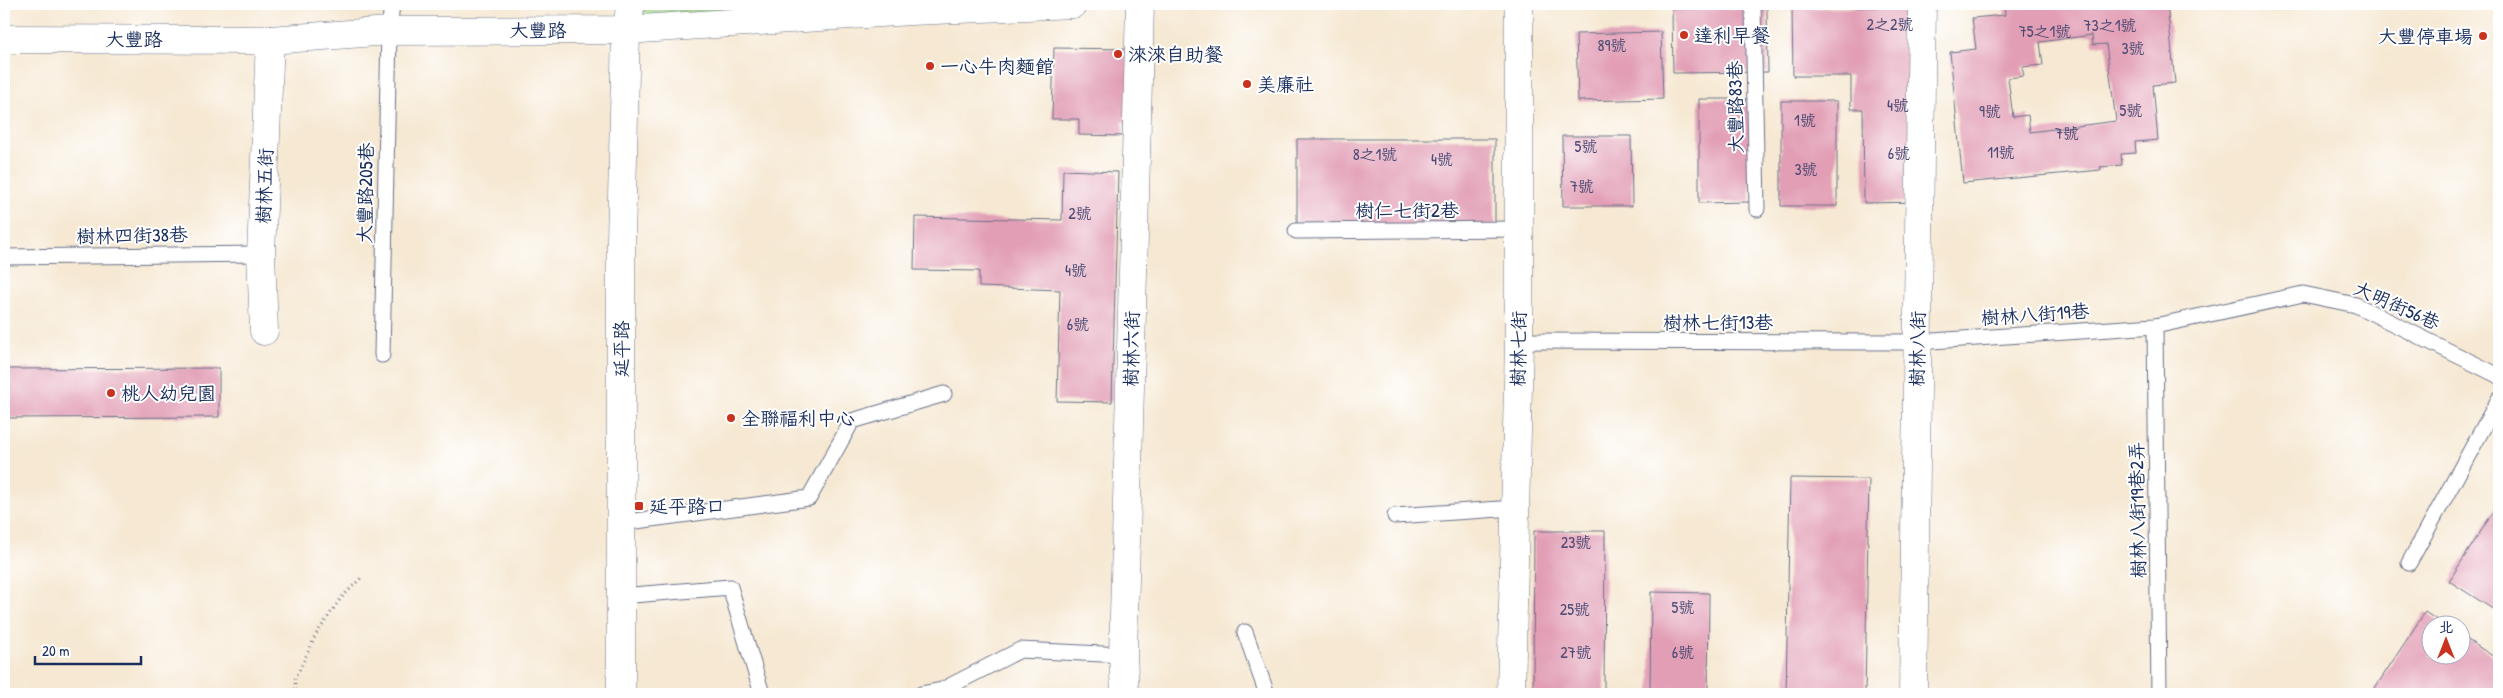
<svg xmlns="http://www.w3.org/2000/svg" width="2503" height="698" viewBox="0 0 2503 698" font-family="'Patrick Hand','LXGW WenKai TC',sans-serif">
  <rect width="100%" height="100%" fill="#fff"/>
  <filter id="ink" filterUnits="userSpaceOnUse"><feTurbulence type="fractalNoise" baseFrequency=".02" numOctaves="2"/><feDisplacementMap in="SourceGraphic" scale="10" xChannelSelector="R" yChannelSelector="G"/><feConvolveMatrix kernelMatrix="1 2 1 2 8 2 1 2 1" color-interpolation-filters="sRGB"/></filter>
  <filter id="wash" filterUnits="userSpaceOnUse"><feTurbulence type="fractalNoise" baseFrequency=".0096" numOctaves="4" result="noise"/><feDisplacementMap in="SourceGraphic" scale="20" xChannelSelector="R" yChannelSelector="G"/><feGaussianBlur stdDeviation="1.12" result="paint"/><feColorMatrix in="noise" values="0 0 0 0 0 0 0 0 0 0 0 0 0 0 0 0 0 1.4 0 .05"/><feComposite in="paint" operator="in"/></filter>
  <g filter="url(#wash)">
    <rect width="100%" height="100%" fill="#f6e8d2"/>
    <path fill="#9ad081" stroke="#5a8070" d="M644 4H1073L641 17Z"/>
    <g id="blocks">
      <g fill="#e29eb5" fill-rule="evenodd">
        <path d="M2004 4H2167L2175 83 2153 85 2158 140 2135 142 2136 153 2121 154 2122 165 2100 167 2101 170 1963 183 1950 52 1976 49 1972 18 2005 15ZM2092 35 2093 45 2106 44 2116 121 2030 132 2028 115 2013 117 2008 78 2024 76 2022 67 2043 65 2040 42Z"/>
        <path d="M1919 7 1921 202 1864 203 1863 109H1851V76H1793L1792 8Z"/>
        <path d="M1767 8 1768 72 1673 73 1672 9Z"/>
        <path d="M1661 32 1663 99 1578 101 1576 34Z"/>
        <path d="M1054 48 1131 49 1129 122H1123V136L1079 135V119H1052Z"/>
        <path d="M1699 99H1750V202L1699 203Z"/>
        <rect x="1781" y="101" width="56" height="105"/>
        <path d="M1562 136H1631L1632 206H1563Z"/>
        <path d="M1297 139H1495V226L1297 227Z"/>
        <path d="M1063 170 1118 172 1112 402 1057 401 1060 290 979 287V271L914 270 915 217 1062 220Z"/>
        <path d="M219 368V417L4 418V369Z"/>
        <path d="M1790 478 1869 479 1865 694H1786Z"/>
        <path d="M2499 503V613L2449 581Z"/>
        <path d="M1534 531H1605L1604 694H1533Z"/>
        <path d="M1651 592 1709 593 1708 694H1650Z"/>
        <path d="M2425 612 2446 626H2430V656H2460V635L2499 660V694H2371Z"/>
      </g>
    </g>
  </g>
  <g filter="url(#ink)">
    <use href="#blocks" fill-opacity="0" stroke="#687087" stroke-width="1"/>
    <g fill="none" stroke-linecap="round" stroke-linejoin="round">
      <g stroke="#687087" stroke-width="17">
        <g id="service">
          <path d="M1753 4 1757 209"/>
          <path d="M1296 231 1519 229"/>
          <path d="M4 257 261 254"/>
          <path d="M2155 326 2159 694"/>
          <path d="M1519 341 1917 342 2155 326 2303 294 2356 305 2499 376"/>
          <path d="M382 355 389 31 392 4"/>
          <path d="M1395 516 1515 508"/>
          <path d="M621 523 809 498 852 421 944 394"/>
          <path d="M2409 563 2499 399"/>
          <path d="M621 596 730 587 762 694"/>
          <path d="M1245 632 1267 694"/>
          <path d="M921 694 942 690 1020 650 1123 655"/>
        </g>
      </g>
      <g stroke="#687087" stroke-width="29">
        <g id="minor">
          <path d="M4 39 270 40 389 31 626 30 911 11 1073 4"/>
          <path d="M264 331 261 254 270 40"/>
          <path d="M621 694V241L626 30 631 4"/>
          <path d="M1125 694 1123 655 1140 4"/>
          <path d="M1511 694 1519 341V4"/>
          <path d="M1913 694 1922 4"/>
        </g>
      </g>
      <path stroke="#687087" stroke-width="3" stroke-dasharray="1 4" stroke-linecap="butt" d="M295 694V679L317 633 341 598 363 576"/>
      <use href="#service" stroke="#fff" stroke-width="15"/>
      <use href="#minor" stroke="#fff" stroke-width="28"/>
    </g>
  </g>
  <g fill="#c8321e" stroke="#fff" stroke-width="2">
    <circle cx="1684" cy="35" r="5"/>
    <circle cx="2483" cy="36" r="5"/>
    <circle cx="1118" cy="54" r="5"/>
    <circle cx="930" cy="66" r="5"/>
    <circle cx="1247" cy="84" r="5"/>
    <circle cx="111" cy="393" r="5"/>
    <circle cx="731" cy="418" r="5"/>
    <rect x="634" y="501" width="10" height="10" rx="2.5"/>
  </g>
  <g text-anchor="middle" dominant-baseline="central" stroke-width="4" stroke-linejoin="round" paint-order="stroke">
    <g font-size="16" fill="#4d4b74">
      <text x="1890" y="24">2之2號</text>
      <text x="2110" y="25">73之1號</text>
      <text x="2045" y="31">75之1號</text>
      <text x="1612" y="45">89號</text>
      <text x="2133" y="48">3號</text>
      <text x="1898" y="105">4號</text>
      <text x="2131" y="110">5號</text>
      <text x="1990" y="111">9號</text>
      <text x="1805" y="120">1號</text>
      <text x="2067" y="133">7號</text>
      <text x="1586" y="146">5號</text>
      <text x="2001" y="152">11號</text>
      <text x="1899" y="153">6號</text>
      <text x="1375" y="154">8之1號</text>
      <text x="1442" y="159">4號</text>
      <text x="1806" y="169">3號</text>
      <text x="1582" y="186">7號</text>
      <text x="1080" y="213">2號</text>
      <text x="1076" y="270">4號</text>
      <text x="1078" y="324">6號</text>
      <text x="1576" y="542">23號</text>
      <text x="1683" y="607">5號</text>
      <text x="1575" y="609">25號</text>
      <text x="1576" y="652">27號</text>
      <text x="1683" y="652">6號</text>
    </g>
    <g font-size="19" fill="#1b2f5e" stroke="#fff">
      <text x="538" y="30">大豐路</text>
      <text x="134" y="39">大豐路</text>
      <text transform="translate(1735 107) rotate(-91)">大豐路83巷</text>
      <text transform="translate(264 186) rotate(-88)">樹林五街</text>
      <text transform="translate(365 193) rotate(-89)">大豐路205巷</text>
      <text x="1407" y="210">樹仁七街2巷</text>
      <text transform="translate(132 235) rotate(-1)">樹林四街38巷</text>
      <text transform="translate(2397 305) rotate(24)">大明街56巷</text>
      <text transform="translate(2035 314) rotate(-4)">樹林八街19巷</text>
      <text x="1718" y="322">樹林七街13巷</text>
      <text transform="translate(621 349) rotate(-90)">延平路</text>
      <text transform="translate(1131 349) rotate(-89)">樹林六街</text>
      <text transform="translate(1518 349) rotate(-89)">樹林七街</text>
      <text transform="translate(1917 349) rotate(-89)">樹林八街</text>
      <text transform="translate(2137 510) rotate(-91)">樹林八街19巷2弄</text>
    </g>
    <g font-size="19" fill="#1b2f5e" stroke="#fff" text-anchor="start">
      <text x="1694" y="35">達利早餐</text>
      <text x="2473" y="36" text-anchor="end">大豐停車場</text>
      <text x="1128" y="54">淶淶自助餐</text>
      <text x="940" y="66">一心牛肉麵館</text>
      <text x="1257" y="84">美廉社</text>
      <text x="121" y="393">桃人幼兒園</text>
      <text x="741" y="418">全聯福利中心</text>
      <text x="649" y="506">延平路口</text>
    </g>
  </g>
  <rect width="2503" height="698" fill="none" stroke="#fff" stroke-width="20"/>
  <g transform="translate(2446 640)"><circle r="24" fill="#ffffff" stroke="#a4acbf"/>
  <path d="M0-4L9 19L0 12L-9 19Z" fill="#c8321e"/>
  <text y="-8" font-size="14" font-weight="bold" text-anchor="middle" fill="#1b2f5e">北</text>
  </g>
  <path d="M35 656v8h106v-8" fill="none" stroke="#1b2f5e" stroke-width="2.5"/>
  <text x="42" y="656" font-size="15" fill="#1b2f5e" stroke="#ffffff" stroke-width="4" paint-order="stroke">20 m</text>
</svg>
